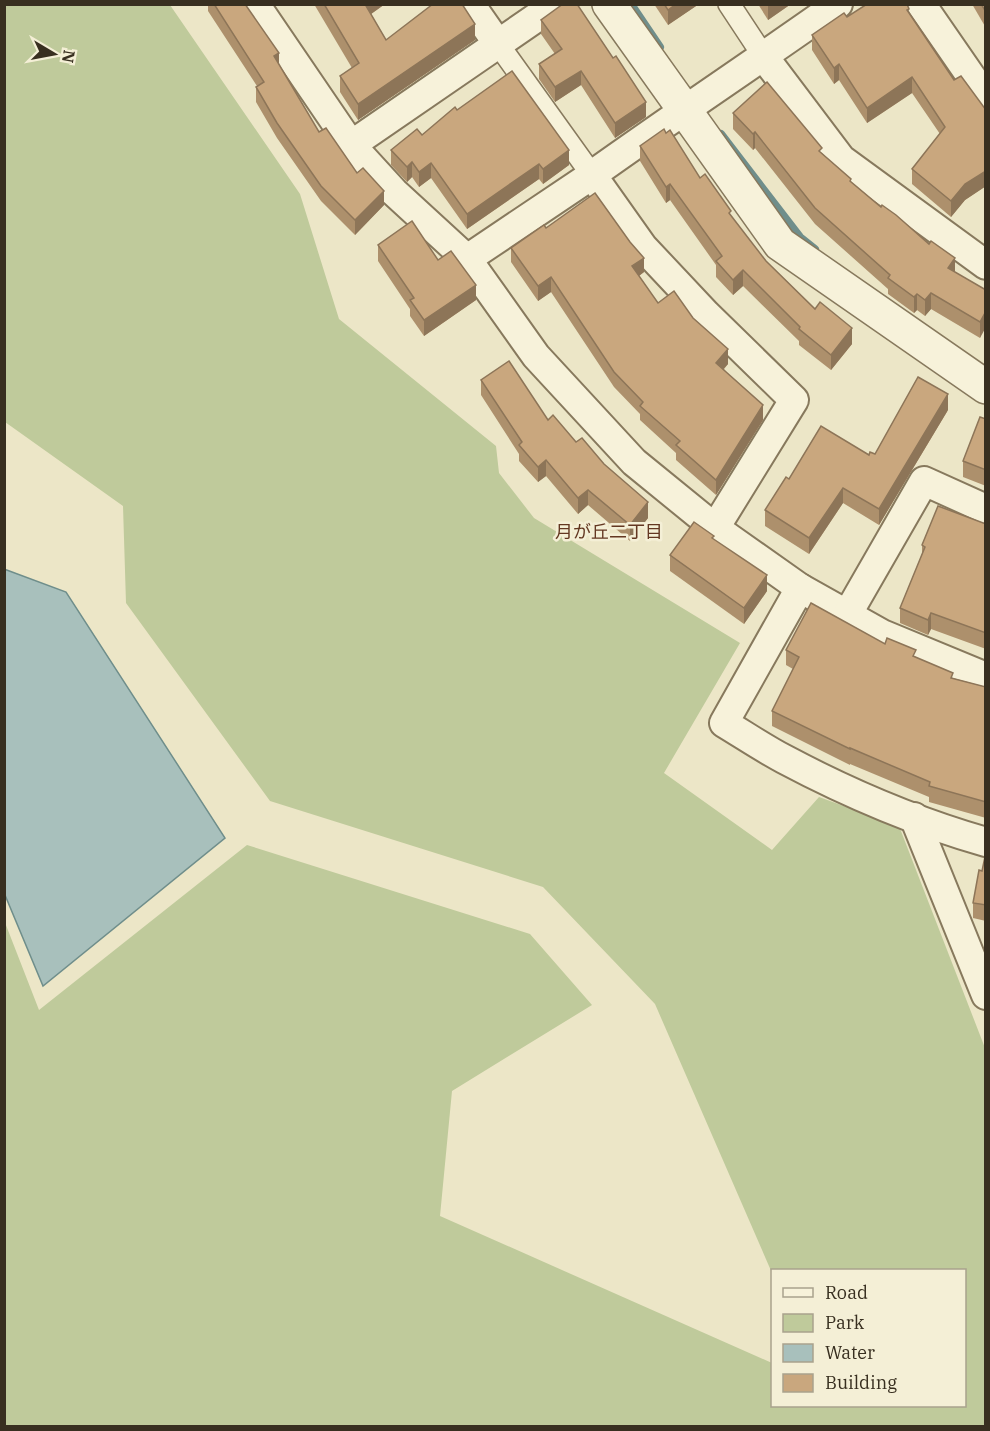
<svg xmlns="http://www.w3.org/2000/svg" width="990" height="1431" viewBox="0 0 990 1431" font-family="'IBM Plex Serif','Noto Sans JP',serif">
  <rect width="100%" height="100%" fill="#ece6c7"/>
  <path fill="#bfca9b" d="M5 5H170L300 194 339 319 496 446 499 473 534 518 740 643 664 773 772 850 819 797 899 826 985 1048V1426H5L4 920 39 1010 247 845 530 934 592 1005 452 1091 440 1216 772 1363V1406H964V1270H772V1273L655 1004 543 887 270 801 126 603 123 506 5 422Z"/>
  <path fill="#a8c0bc" stroke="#6f8e8b" stroke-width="1.5" d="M4 569 66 592 225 838 43 986 5 895Z"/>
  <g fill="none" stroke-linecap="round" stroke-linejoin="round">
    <g stroke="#6f8e8b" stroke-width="8">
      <path d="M631 4 660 47"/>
      <path d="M721 134 800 237 815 249"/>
    </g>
    <g stroke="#87795d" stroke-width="24">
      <g id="pedestrian">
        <path d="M729 4 764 57"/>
        <path d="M498 44 592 175"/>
      </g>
    </g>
    <g stroke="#87795d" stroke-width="32">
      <g id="minor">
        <path d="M255 4 351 145 394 192 467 259 536 356 634 462 715 528 800 588 882 634 986 677"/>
        <path d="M470 4 498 44"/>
        <path d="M921 4 986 98"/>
        <path d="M764 57 841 159 986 265"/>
        <path d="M351 145 556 4"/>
        <path d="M467 259 592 175"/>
        <path d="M715 528 794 400 706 314 643 247 592 175C673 117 756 62 838 4"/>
        <path d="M800 588 724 723C744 735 763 748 784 759 848 793 916 822 986 842"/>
        <path d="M847 615 924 481 986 509"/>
        <path d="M914 817 986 995"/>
      </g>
    </g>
    <g stroke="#87795d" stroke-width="36">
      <path id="tertiary" d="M609 4 780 244 986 387"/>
    </g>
    <use href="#pedestrian" stroke="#f7f2da" stroke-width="21"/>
    <use href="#minor" stroke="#f7f2da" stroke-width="28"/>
    <use href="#tertiary" stroke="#f7f2da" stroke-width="33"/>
  </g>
  <g fill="#ad906c">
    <path d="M208 4H245L279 65 319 132 357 173 384 205 355 235 321 201 277 138 256 102V87L257 86 208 11Z"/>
    <path d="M314 4H385L371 14 386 40H475L358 120 340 92V76L352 68Z"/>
    <path d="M654 4H699L668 25Z"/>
    <path d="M758 4H791L768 20Z"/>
    <path d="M972 4H986V28Z"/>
    <path d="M909 13 954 80 986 110V186L965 200 951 217 912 184V169L940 134 912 93 867 123 839 80 834 84 812 50V35L847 17Z"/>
    <path d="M541 20 646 117 615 138 581 85 555 102 539 79V64L555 54 541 34Z"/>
    <path d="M457 110 569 165 543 184 539 179 467 229 431 178 419 187 412 177 407 182 391 165V150L422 135Z"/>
    <path d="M733 113 822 153 851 182 955 272 986 290 980 338 931 309 925 316 917 310 914 313 888 294V289L815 224 755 148 753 150 733 129Z"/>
    <path d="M640 146 700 178 766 261 852 344 831 370 799 345V341L743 286 733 295 716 277V265L670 200 666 203 640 161Z"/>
    <path d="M378 245 438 260 476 300 424 336 410 316V309L378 261Z"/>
    <path d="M511 248 644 272 639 276 658 303 693 318 728 364 724 369 763 420 716 495 676 460V453L640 420V414L614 387 551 292 538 301 511 262Z"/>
    <path d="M481 380 548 420 576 442 648 518 630 541 588 505 578 514 546 476 538 482 519 461V454L481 395Z"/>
    <path d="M948 410 879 525 843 503 809 554 765 526V510L789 479 869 455 875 454Z"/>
    <path d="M986 419V486L963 477V461Z"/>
    <path d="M986 524V649L931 629 928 635 900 623V608L922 554V545Z"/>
    <path d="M670 555 767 591 744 624 670 571Z"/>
    <path d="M885 644 916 657 953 678 986 687V818L929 802V797L850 764V765L772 726V711L793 669 786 665V650Z"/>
    <path d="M986 852V921L973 918V903L982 871Z"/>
  </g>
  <g fill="#8d7558">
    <path d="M364 4H385L364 19Z"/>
    <path d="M676 4H699L668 25V10Z"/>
    <path d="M791 4 768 20V5Z"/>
    <path d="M475 24V40L358 120V104Z"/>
    <path d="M279 53V68L274 56Z"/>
    <path d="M839 64V80L834 84V68Z"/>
    <path d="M581 71V85L555 102V87Z"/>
    <path d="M912 77V93L867 123V108Z"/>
    <path d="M646 102V117L615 138V123Z"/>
    <path d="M755 132V148L753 150V134Z"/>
    <path d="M569 150V165L543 184V169Z"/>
    <path d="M412 162V177L407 182V167Z"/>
    <path d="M431 163V178L419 187V172Z"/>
    <path d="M539 164V179L467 229V214Z"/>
    <path d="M986 171V186L965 200 951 217V201L965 184Z"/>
    <path d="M670 184V200L666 203V187Z"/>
    <path d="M384 191V205L355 235V220Z"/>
    <path d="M644 258V272L632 281V266Z"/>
    <path d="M955 258V274L948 268Z"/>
    <path d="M743 270V286L733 295V280Z"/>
    <path d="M551 277V292L538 301V286Z"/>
    <path d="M476 285V300L424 336V320Z"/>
    <path d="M931 293V309L925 316V300Z"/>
    <path d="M917 294V310L914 313V297Z"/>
    <path d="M986 311V327L980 338V322Z"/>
    <path d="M852 328V344L831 370V355Z"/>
    <path d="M728 349V364L716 377V363Z"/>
    <path d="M948 394V410L879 525V509Z"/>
    <path d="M763 405V420L716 495V480Z"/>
    <path d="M546 460V476L538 482V467Z"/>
    <path d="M843 488V503L809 554V538Z"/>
    <path d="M588 490V505L578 514V498Z"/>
    <path d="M648 502V518L630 541V525Z"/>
    <path d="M767 575V591L744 624V608Z"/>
    <path d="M931 613V629L928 635V620Z"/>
  </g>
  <g fill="#c9a77e" stroke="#8d7558" stroke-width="1.5">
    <path d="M214 4H245L279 53 274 56 319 132 326 128 357 173 363 168 384 191 355 220 321 186 277 123 256 87 264 82Z"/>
    <path d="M324 4H365L386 40 433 4H462L475 24 358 104 340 76 359 63Z"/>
    <path d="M563 4H577L613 58 616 56 646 102 615 123 581 71 555 87 539 64 562 49 541 20Z"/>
    <path d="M664 4H676L668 10Z"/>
    <path d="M867 4H907L909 9 907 10 954 80 961 76 986 110V171L965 184 951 201 912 169 945 127 912 77 867 108 839 64 834 68 812 35 844 13 847 17Z"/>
    <path d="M981 4H986V12Z"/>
    <path d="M512 71 569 150 543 169 539 164 467 214 431 163 419 172 412 162 407 167 391 150 417 129 422 135 455 107 457 110Z"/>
    <path d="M767 82 822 148 819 151 851 179 850 181 881 207 882 205 896 215 929 244 931 241 955 258 948 268 986 290V311L980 322 931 293 925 300 917 294 914 297 888 278 890 275 815 208 755 132 753 134 733 113Z"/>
    <path d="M664 129 666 133 670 130 700 178 705 174 731 211 729 213 766 261 815 309 820 302 852 328 831 355 799 329 800 327 743 270 733 280 716 261 722 256 670 184 666 187 640 146Z"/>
    <path d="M595 193 630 242 644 258 632 266 658 303 674 291 693 318 728 349 716 363 763 405 716 480 676 445 680 441 640 406 643 402 614 372 551 277 538 286 511 248 544 225 546 228Z"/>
    <path d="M412 221 438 260 451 251 476 285 424 320 410 300 414 298 378 245Z"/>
    <path d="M509 361 548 420 553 415 576 442 582 438 604 464 648 502 630 525 588 490 578 498 546 460 538 467 519 445 522 442 481 380Z"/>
    <path d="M918 377 948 394 879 509 843 488 809 538 765 510 786 477 789 479 821 426 869 455 870 452 875 454Z"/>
    <path d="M980 417 986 419V470L963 461Z"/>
    <path d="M938 506 986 524V633L931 613 928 620 900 608 925 547 922 545Z"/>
    <path d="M694 522 714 536 712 538 767 575 744 608 670 555Z"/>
    <path d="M811 603 885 644 887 638 916 650 913 656 953 673 951 678 986 687V802L929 786 930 782 850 748V749L772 711 799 657 786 650Z"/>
    <path d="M986 852V905L973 903 979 870 982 871Z"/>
  </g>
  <g text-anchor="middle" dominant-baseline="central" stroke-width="5" stroke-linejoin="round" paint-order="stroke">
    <g font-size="18" fill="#633721" stroke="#f4efd6">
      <text x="609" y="531">月が丘二丁目</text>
    </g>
  </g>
  <rect width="990" height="1431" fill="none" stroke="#382f20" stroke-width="12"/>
  <rect x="771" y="1269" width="195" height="138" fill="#f4efd6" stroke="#a9a28d" stroke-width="1.5"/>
  <rect x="783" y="1288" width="30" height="9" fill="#f7f2da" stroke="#a9a28d" stroke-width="1.5"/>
  <text x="825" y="1299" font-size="18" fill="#382f20">Road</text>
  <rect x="783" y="1314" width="30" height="18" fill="#bfca9b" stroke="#a9a28d" stroke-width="1.5"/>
  <text x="825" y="1329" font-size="18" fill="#382f20">Park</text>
  <rect x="783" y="1344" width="30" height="18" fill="#a8c0bc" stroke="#a9a28d" stroke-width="1.5"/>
  <text x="825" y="1359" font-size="18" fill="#382f20">Water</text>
  <rect x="783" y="1374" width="30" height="18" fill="#c9a77e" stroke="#a9a28d" stroke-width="1.5"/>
  <text x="825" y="1389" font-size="18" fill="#382f20">Building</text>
  <g transform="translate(54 54) rotate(100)" stroke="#f4efd6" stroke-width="4.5" paint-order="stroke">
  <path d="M0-4.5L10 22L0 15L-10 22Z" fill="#382f20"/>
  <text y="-9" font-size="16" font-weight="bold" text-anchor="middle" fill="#382f20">N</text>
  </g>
</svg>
